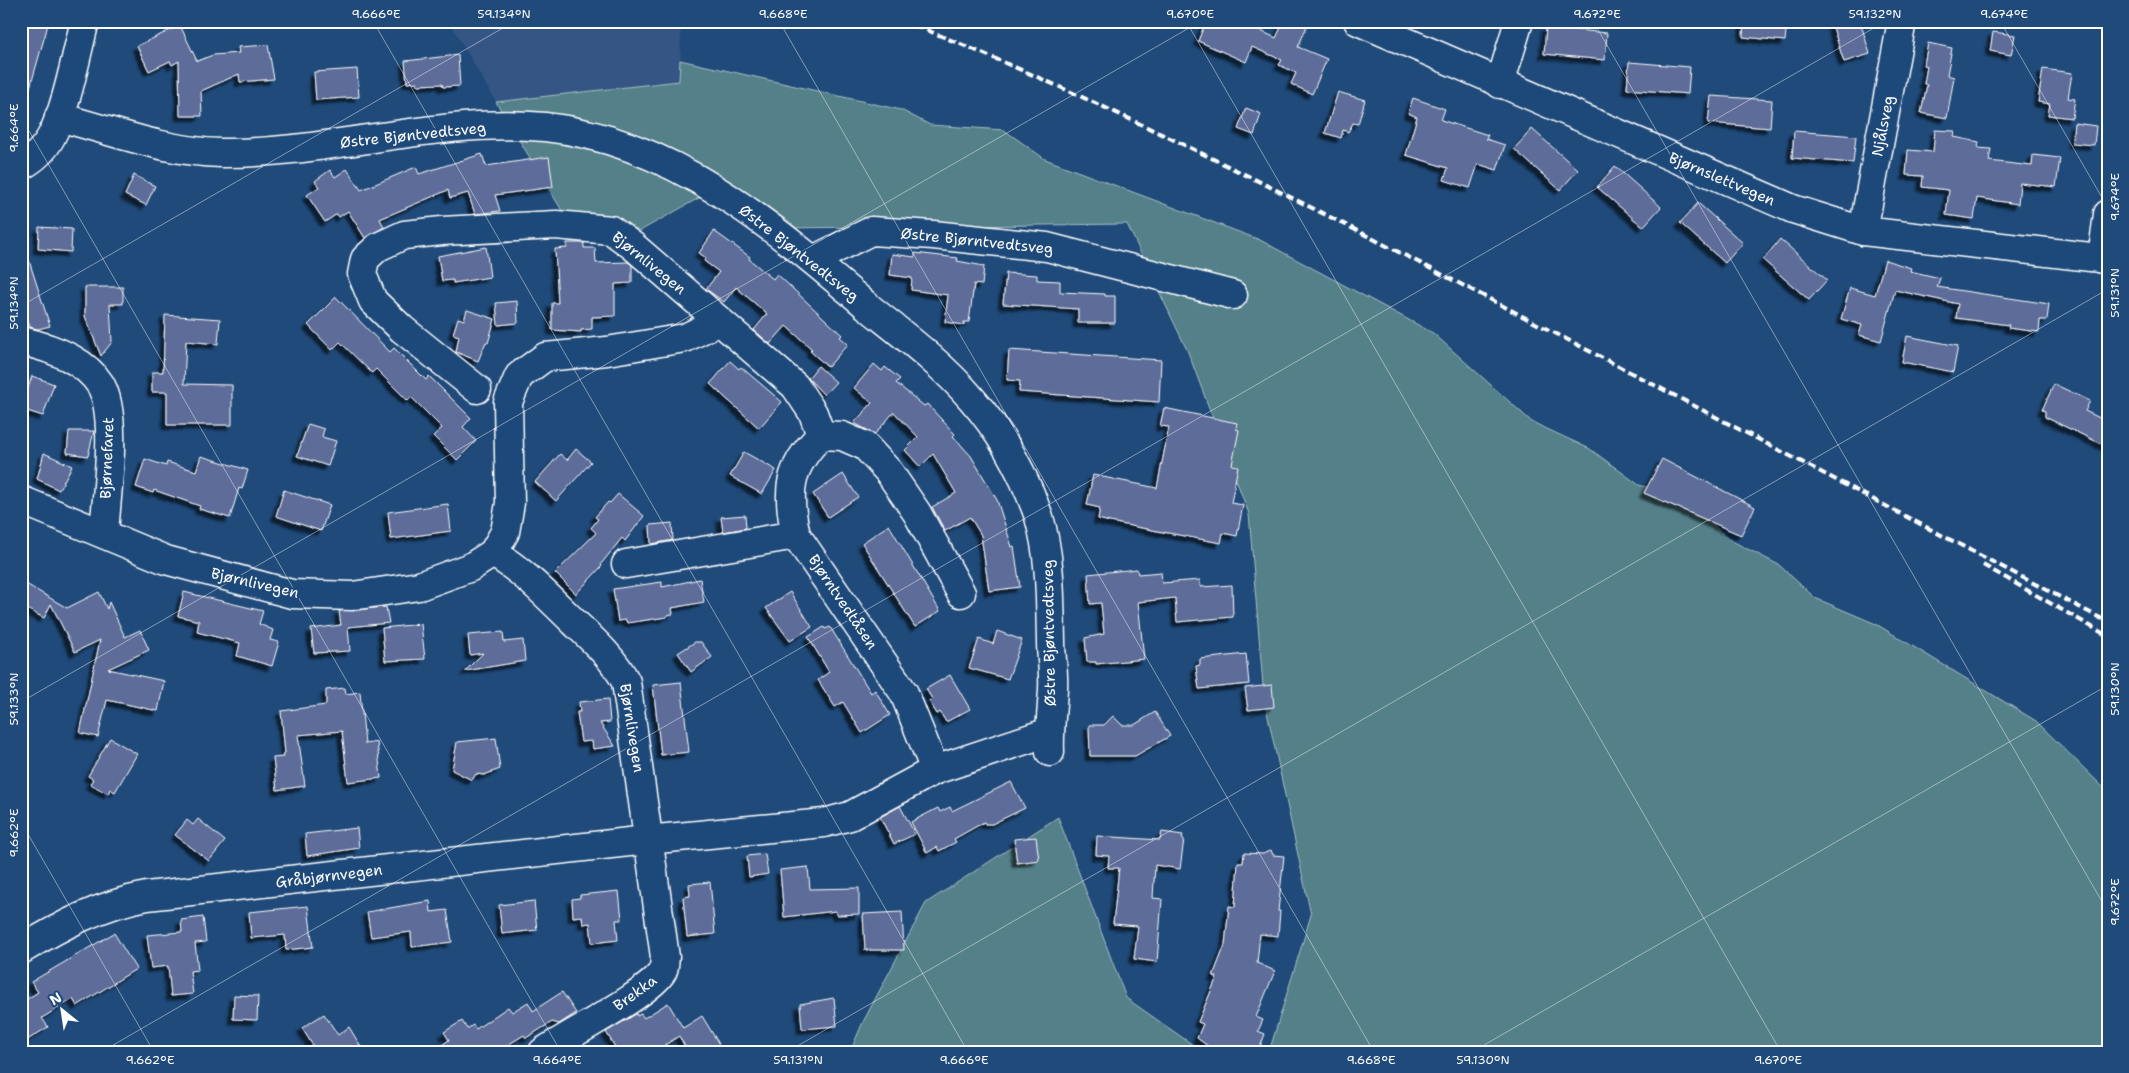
<svg xmlns="http://www.w3.org/2000/svg" width="2129" height="1073" viewBox="0 0 2129 1073" font-family="'Shantell Sans',sans-serif">
  <defs>
    <filter id="shadow"><feDropShadow dx="-4.5" dy="4.5" stdDeviation="1" flood-color="#0009"/></filter>
  </defs>
  <rect width="100%" height="100%" fill="#1f4a7a"/>
  <filter id="ink" filterUnits="userSpaceOnUse"><feTurbulence type="fractalNoise" baseFrequency=".02" numOctaves="2"/><feDisplacementMap in="SourceGraphic" scale="10" xChannelSelector="R" yChannelSelector="G"/><feConvolveMatrix kernelMatrix="1 2 1 2 8 2 1 2 1" color-interpolation-filters="sRGB"/></filter>
  <g filter="url(#ink)">
    <path fill="#365785" d="M449 21H681L680 81 496 102Z"/>
    <g fill="#538089" stroke="#a9c0c4">
      <path d="M680 60 901 110 930 125 1004 130 1045 159 1260 240 1433 333 1532 422 1590 449 1639 485 1681 497 1730 540 1779 565 1815 598 1876 624 2036 721 2108 792V1052H1269L1311 915 1264 698 1249 514 1188 352 1127 224 782 228 724 184 622 241 569 222 496 102 679 81Z"/>
      <path d="M1058 817 1126 998 1203 1052H850L863 1022 926 903Z"/>
    </g>
    <g fill="#5d6c99" stroke="#fff" filter="url(#shadow)">
      <path d="M25 21H49L26 102H21V33Z"/>
      <path d="M1206 21H1239L1276 38 1284 21H1297L1307 26 1298 47 1327 59 1312 94 1291 84 1296 73 1279 65 1282 60 1252 47 1246 62 1198 41Z"/>
      <path d="M1744 21 1787 22 1785 41 1743 37Z"/>
      <path d="M1831 21H1860L1870 54 1844 62Z"/>
      <path d="M179 23 197 61 213 55 239 53 238 47 268 45 274 79 240 82 239 74 201 91 202 116H180L179 61 172 65 170 61 149 71 137 46 179 26Z"/>
      <path d="M1546 27 1607 33 1605 60 1544 54Z"/>
      <path d="M1993 32 2015 35 2011 55 1990 51Z"/>
      <path d="M1928 43 1952 48 1947 75 1954 77 1947 118 1921 113 1927 85 1924 84 1927 66 1924 65Z"/>
      <path d="M458 55 460 86 443 87 442 84 417 85V82L407 83 405 61Z"/>
      <path d="M1629 62 1690 67 1688 94 1627 89Z"/>
      <path d="M357 69 359 97 316 100 314 72Z"/>
      <path d="M2043 69 2072 73 2068 98 2075 99 2072 118 2048 115 2050 104 2038 102Z"/>
      <path d="M1338 92 1365 100 1358 124 1353 123 1348 132 1343 130 1341 138 1325 133Z"/>
      <path d="M1711 96 1772 100 1770 128 1708 123Z"/>
      <path d="M1413 98 1445 109 1441 120 1488 135 1486 139 1505 145 1497 170 1478 164 1470 188 1444 180 1448 168 1406 155 1417 117 1408 113Z"/>
      <path d="M1246 108 1261 114 1254 135 1238 129Z"/>
      <path d="M2074 123 2096 126 2094 145 2072 143Z"/>
      <path d="M1532 129 1578 170 1560 190 1514 149Z"/>
      <path d="M1935 130 1955 131 1954 137 1979 142 1978 148 1991 149 1989 161 2032 166 2033 155 2060 158 2056 187 2020 183 2018 204 1977 198 1974 219 1946 215 1949 190 1922 187 1923 176 1906 175 1908 150 1933 152Z"/>
      <path d="M1794 131 1856 136 1853 163 1792 158Z"/>
      <path d="M482 154 486 166 549 157 553 187 495 195 500 211 475 214 468 193 450 198 448 190 380 219 384 227 365 238 348 211 339 217 337 214 325 222 307 195 319 187 315 181 330 170 335 177 347 169 361 190 416 167 419 174Z"/>
      <path d="M1615 166 1661 207 1643 227 1597 187Z"/>
      <path d="M134 175 155 186 146 205 125 195Z"/>
      <path d="M1698 203 1743 243 1725 263 1680 223Z"/>
      <path d="M39 227 72 229 71 252 38 249Z"/>
      <path d="M714 231 750 257 749 259 773 279 777 274 842 335 840 337 848 344 828 367 810 351 812 349 786 326 770 344 754 330 767 314 736 287 724 302 706 289 719 272 704 261 706 258 699 253Z"/>
      <path d="M1780 239 1827 280 1809 300 1763 260Z"/>
      <path d="M567 243H584V248H595L596 263 628 262 632 265V283L615 284V316L592 317V329L581 330V332L552 330V303H558L555 249 567 248Z"/>
      <path d="M486 247 490 277 453 283V280L442 281 438 256Z"/>
      <path d="M21 248H25L50 326 38 329 30 327 24 307H21Z"/>
      <path d="M915 253 958 258 957 261 984 266 982 285 974 284 969 322H964V325L945 322 948 295 911 290 912 278 890 275 892 254 915 257Z"/>
      <path d="M1885 260 1911 268 1910 271 1940 278 1937 287 2049 304 2047 320H2040L2039 332 2008 328 2009 325 1956 318 1958 304 1895 290 1881 341 1859 335 1862 325 1841 319 1850 288 1875 295Z"/>
      <path d="M1006 273 1037 275V280L1060 281V292L1105 294V296H1115V323H1078V309L1003 304Z"/>
      <path d="M85 287H123V304H110L112 342 101 356 85 316Z"/>
      <path d="M336 297 390 352 394 348 426 380 429 376 471 418 463 427 476 441 457 460 433 436 442 428 411 397 408 401 376 369 372 373 340 342 332 350 308 325Z"/>
      <path d="M517 301 518 323 498 325 496 303Z"/>
      <path d="M467 310 495 319 488 343 486 342 478 361 456 352 459 336 453 334 458 318 464 320Z"/>
      <path d="M165 315 220 319 218 344 186 341 184 384 232 385V425H167V392H152V372H163Z"/>
      <path d="M1907 336 1958 346 1953 372 1902 362Z"/>
      <path d="M1009 350 1161 360 1159 402 1019 392 1020 381 1007 380Z"/>
      <path d="M730 361 739 369 741 367 782 402 759 428 710 384Z"/>
      <path d="M874 364 882 371 885 367 900 379 896 383 924 406 927 404 955 434 953 436 971 456 997 500 1012 547 1014 546 1020 587 989 591 981 535 970 517 945 531 932 507 956 493 933 454 920 467 905 450 918 437 894 412 875 434 854 423 872 403 854 388Z"/>
      <path d="M818 366 836 382 824 395 808 378Z"/>
      <path d="M32 376 54 384 43 416 21 409Z"/>
      <path d="M2054 384 2090 401 2085 411 2108 422V447L2045 417V411L2042 410Z"/>
      <path d="M1164 408 1237 423 1236 429 1239 430 1232 465 1238 466 1231 503 1243 505 1237 536 1223 533 1221 543 1110 522 1098 519 1100 508 1087 505 1093 475 1157 488 1169 427 1160 426Z"/>
      <path d="M308 424 324 429 322 437 336 441 328 466 297 456Z"/>
      <path d="M69 431H94L88 456 67 453Z"/>
      <path d="M576 449 591 462 556 501 535 482 560 454 567 460Z"/>
      <path d="M744 452 776 470 762 494 730 476Z"/>
      <path d="M44 453 72 466 59 490 37 479Z"/>
      <path d="M201 456 248 470 242 489 239 488 230 518 199 509 200 506 154 490 153 493 136 487 145 459 166 466 167 462 196 471Z"/>
      <path d="M1662 459 1755 507 1741 535 1644 493Z"/>
      <path d="M843 474 858 497 828 517 813 494Z"/>
      <path d="M284 490 330 505 321 531 276 516Z"/>
      <path d="M618 494 644 516 625 541 622 538 601 564 602 566 576 594 555 573 596 533 591 528 598 519 595 517 608 502 610 503Z"/>
      <path d="M448 504 451 531 391 539 388 512Z"/>
      <path d="M745 515 746 528 723 532 721 517Z"/>
      <path d="M672 523 673 540 651 544 650 525Z"/>
      <path d="M889 525 940 611 915 627 862 543Z"/>
      <path d="M1137 569 1138 574 1161 572 1162 583 1200 580 1201 587 1232 585 1233 617 1177 622 1175 598 1138 602 1144 659 1096 664V662H1087L1085 638 1104 634 1101 603 1090 604 1088 574Z"/>
      <path d="M700 579 704 602 672 608 673 614 667 615V617L627 623 626 620 618 621 613 589 662 582V587Z"/>
      <path d="M21 581 67 608 99 592 107 609 109 602 125 637 140 630 149 650 108 669 164 681 158 711 107 700 98 737 80 733 100 640 75 652 51 604 44 618 21 606Z"/>
      <path d="M184 592 263 611 259 624 273 630 270 640 279 642 272 666 237 656 240 643 197 632 199 621 178 616Z"/>
      <path d="M790 592 812 627 790 641 766 608Z"/>
      <path d="M386 607 389 623 348 627 350 651 314 653 311 629 341 625 339 611Z"/>
      <path d="M421 624 425 659 385 661 382 628Z"/>
      <path d="M824 627 825 629 830 627 871 693 875 690 890 715 862 733 843 702 835 707 818 680 829 672 808 637Z"/>
      <path d="M997 631 1022 640 1008 679 969 668 979 639 993 644Z"/>
      <path d="M503 632 504 642 523 640 525 661 465 671 483 653 470 655 468 635Z"/>
      <path d="M695 642H701L712 657 691 672 678 653Z"/>
      <path d="M1246 654 1249 684 1199 689 1196 666 1200 665V659Z"/>
      <path d="M950 675 970 709 946 722 940 712 937 714 929 701 932 699 926 689Z"/>
      <path d="M681 682 689 752 661 755 653 685Z"/>
      <path d="M1272 685 1274 707 1248 710 1245 688Z"/>
      <path d="M345 688 346 694 360 692 365 744 377 742 381 778 348 782 342 731 298 735 305 786 277 790 273 758 283 757 282 754 285 753 281 711 326 705V690Z"/>
      <path d="M608 699 610 722 600 723 615 746 593 749 592 741 581 742 577 712H580L579 702Z"/>
      <path d="M1155 712 1170 736 1135 756H1090L1089 725H1104L1113 716 1122 725H1134Z"/>
      <path d="M110 738 137 754 115 792 110 789 108 794 90 784 93 779 88 776Z"/>
      <path d="M496 738 500 769 484 775 476 774 472 780 452 770 457 742Z"/>
      <path d="M1011 782 1025 808 992 824H985L984 822 954 839 956 842 939 851 937 847 927 853 911 822 938 808 940 812 950 807 952 811Z"/>
      <path d="M900 806 915 834 894 844 880 817Z"/>
      <path d="M198 819 225 841 209 861 175 835 187 820 193 825Z"/>
      <path d="M357 828 359 848 307 856 305 834Z"/>
      <path d="M1162 832 1183 835 1182 839H1184L1180 869 1155 865 1153 898 1162 899 1157 962 1134 959 1138 926 1113 924 1119 868H1108L1109 856 1096 855 1097 836 1160 840Z"/>
      <path d="M1036 837 1039 860 1017 863 1014 839Z"/>
      <path d="M1271 850 1273 855 1284 856 1278 911H1280L1278 936 1260 934 1257 963 1275 971 1256 1017 1263 1020 1258 1031 1265 1034 1258 1052H1216L1197 1038 1203 1024 1198 1022 1217 977 1213 976 1225 945 1229 906 1235 907 1238 863H1243L1244 853 1263 854Z"/>
      <path d="M765 854 768 874 749 877 747 856Z"/>
      <path d="M808 867 810 889 859 888V914L836 915V911L784 917 780 870Z"/>
      <path d="M710 882 715 934 687 937 683 897 690 896 689 884Z"/>
      <path d="M619 891 622 920H616L618 940 592 943 590 923 583 924 582 916 573 917 572 899 580 898V895Z"/>
      <path d="M430 901 431 912 447 910 452 942 412 947 411 932 371 937 367 912Z"/>
      <path d="M534 901 537 930 502 934 499 905Z"/>
      <path d="M308 906 313 947 286 950 285 935 251 938 249 912Z"/>
      <path d="M902 912 904 950H865L863 914Z"/>
      <path d="M203 917 206 942 195 943 198 970 190 971 193 994 171 996 168 966 151 968 147 935 182 932 181 920Z"/>
      <path d="M114 933 136 969 77 1006 73 999 42 1018 48 1027 21 1044V1003L38 992 31 982Z"/>
      <path d="M562 992 576 1013 559 1024 552 1022 526 1038 524 1035 496 1052H432L449 1040 444 1032 462 1021 467 1029 473 1025 476 1029 508 1007 512 1012 528 1002 533 1011Z"/>
      <path d="M234 995 258 996 257 1020 233 1019Z"/>
      <path d="M834 998 837 1026 802 1029 800 1004Z"/>
      <path d="M668 1003 683 1028 702 1016 719 1044 707 1052H688L679 1036 654 1052H618L606 1032 636 1014 637 1016 641 1014 644 1018Z"/>
      <path d="M324 1014 338 1035 349 1027 364 1052H311L315 1049 302 1028Z"/>
    </g>
    <g fill="none" stroke-linecap="round" stroke-linejoin="round">
      <g stroke="#fff" stroke-width="31">
        <g id="minor">
          <path d="M1358 21 1793 209 1863 231 2108 259"/>
          <path d="M1500 84 1519 21"/>
          <path d="M59 117C112 131 167 152 221 153 330 154 437 117 545 127 672 140 774 227 867 306 903 335 941 363 971 398 1001 432 1024 474 1039 517 1051 558 1050 599 1051 641 1051 657 1054 673 1053 689 1052 710 1049 731 1050 752"/>
          <path d="M21 166C34 159 44 150 51 137 67 107 76 55 85 21"/>
          <path d="M1863 231 1902 21"/>
          <path d="M2102 259 2108 214"/>
          <path d="M813 260 871 231 933 235 1047 247 1233 295"/>
          <path d="M21 341C49 347 83 358 100 384 119 414 106 497 104 534"/>
          <path d="M477 389 402 329 373 301 362 274 365 259 378 247 404 235 442 231 556 225 611 230 633 246 795 386 813 413 821 435"/>
          <path d="M21 500 166 560 292 594 352 596 419 586 471 567 493 553 505 532 510 503 508 402 519 376 545 357 607 351 685 338 719 321"/>
          <path d="M493 553C525 572 549 598 575 623 594 641 614 659 626 682L665 957C664 962 665 968 662 972 649 994 569 1034 543 1052"/>
          <path d="M626 564 796 535"/>
          <path d="M935 770 904 693 796 535C786 491 788 468 821 435L842 436 865 446 889 472 917 513 961 593"/>
          <path d="M21 950C62 925 100 905 147 896L647 840 824 823 850 816 935 770 1049 732"/>
        </g>
      </g>
      <use href="#minor" stroke="#1f4a7a" stroke-width="28"/>
      <g stroke="#fff" stroke-width="4" stroke-dasharray="8 4" stroke-linecap="butt">
        <path d="M904 21C1118 106 1322 212 1526 318 1720 419 1914 521 2108 622"/>
        <path d="M1983 565 2108 636"/>
      </g>
    </g>
  </g>
  <path fill="none" stroke="#fff" stroke-width="1" stroke-opacity="0.45" d="M373 21 968 1052M779 21 1374 1052M1186 21 1781 1052M1593 21 2108 912M2000 21 2108 208M21 117 561 1052M21 306 515 21M21 702 1201 21M21 822 154 1052M101 1052 1886 21M787 1052 2108 289M1472 1052 2108 685"/>
  <g text-anchor="middle" dominant-baseline="central" stroke-width="4" stroke-linejoin="round" paint-order="stroke">
    <g font-size="15" fill="#fff" stroke="#1f4a7a">
      <text transform="translate(1883 126) rotate(-79)">Njålsveg</text>
      <text transform="translate(413 135) rotate(-6)">Østre Bjøntvedtsveg</text>
      <text transform="translate(1722 179) rotate(23)">Bjørnslettvegen</text>
      <text transform="translate(977 241) rotate(6)">Østre Bjørntvedtsveg</text>
      <text transform="translate(799 253) rotate(38)">Østre Bjøntvedtsveg</text>
      <text transform="translate(649 263) rotate(39)">Bjørnlivegen</text>
      <text transform="translate(107 458) rotate(-88)">Bjørnefaret</text>
      <text transform="translate(255 583) rotate(13)">Bjørnlivegen</text>
      <text transform="translate(843 602) rotate(56)">Bjørntvedtåsen</text>
      <text transform="translate(1049 633) rotate(-91)">Østre Bjøntvedtsveg</text>
      <text transform="translate(632 728) rotate(81)">Bjørnlivegen</text>
      <text transform="translate(329 876) rotate(-7)">Gråbjørnvegen</text>
      <text transform="translate(635 993) rotate(-36)">Brekka</text>
    </g>
  </g>
  <rect width="2129" height="1073" fill="none" stroke="#1f4a7a" stroke-width="55"/>
  <g transform="translate(62 1010) rotate(330)" stroke="#1f4a7a" stroke-width="4" paint-order="stroke">
  <path d="M0-4L9 19L0 12L-9 19Z" fill="#ffffff"/>
  <text y="-8" font-size="14" font-weight="bold" text-anchor="middle" fill="#ffffff">N</text>
  </g>
  <rect x="28" y="28" width="2074" height="1018" fill="none" stroke="#fff" stroke-width="2"/>
  <g font-size="12" text-anchor="middle" fill="#fff">
    <text x="376" y="18">9.666°E</text>
    <text x="504" y="18">59.134°N</text>
    <text x="783" y="18">9.668°E</text>
    <text x="1190" y="18">9.670°E</text>
    <text x="1597" y="18">9.672°E</text>
    <text x="1875" y="18">59.132°N</text>
    <text x="2004" y="18">9.674°E</text>
    <text transform="translate(14 128) rotate(-90)" y="4">9.664°E</text>
    <text transform="translate(2115 197) rotate(-90)" y="4">9.674°E</text>
    <text transform="translate(2115 293) rotate(-90)" y="4">59.131°N</text>
    <text transform="translate(14 303) rotate(-90)" y="4">59.134°N</text>
    <text transform="translate(2115 689) rotate(-90)" y="4">59.130°N</text>
    <text transform="translate(14 699) rotate(-90)" y="4">59.133°N</text>
    <text transform="translate(14 833) rotate(-90)" y="4">9.662°E</text>
    <text transform="translate(2115 902) rotate(-90)" y="4">9.672°E</text>
    <text x="150" y="1064">9.662°E</text>
    <text x="557" y="1064">9.664°E</text>
    <text x="798" y="1064">59.131°N</text>
    <text x="964" y="1064">9.666°E</text>
    <text x="1371" y="1064">9.668°E</text>
    <text x="1483" y="1064">59.130°N</text>
    <text x="1778" y="1064">9.670°E</text>
  </g>
</svg>
